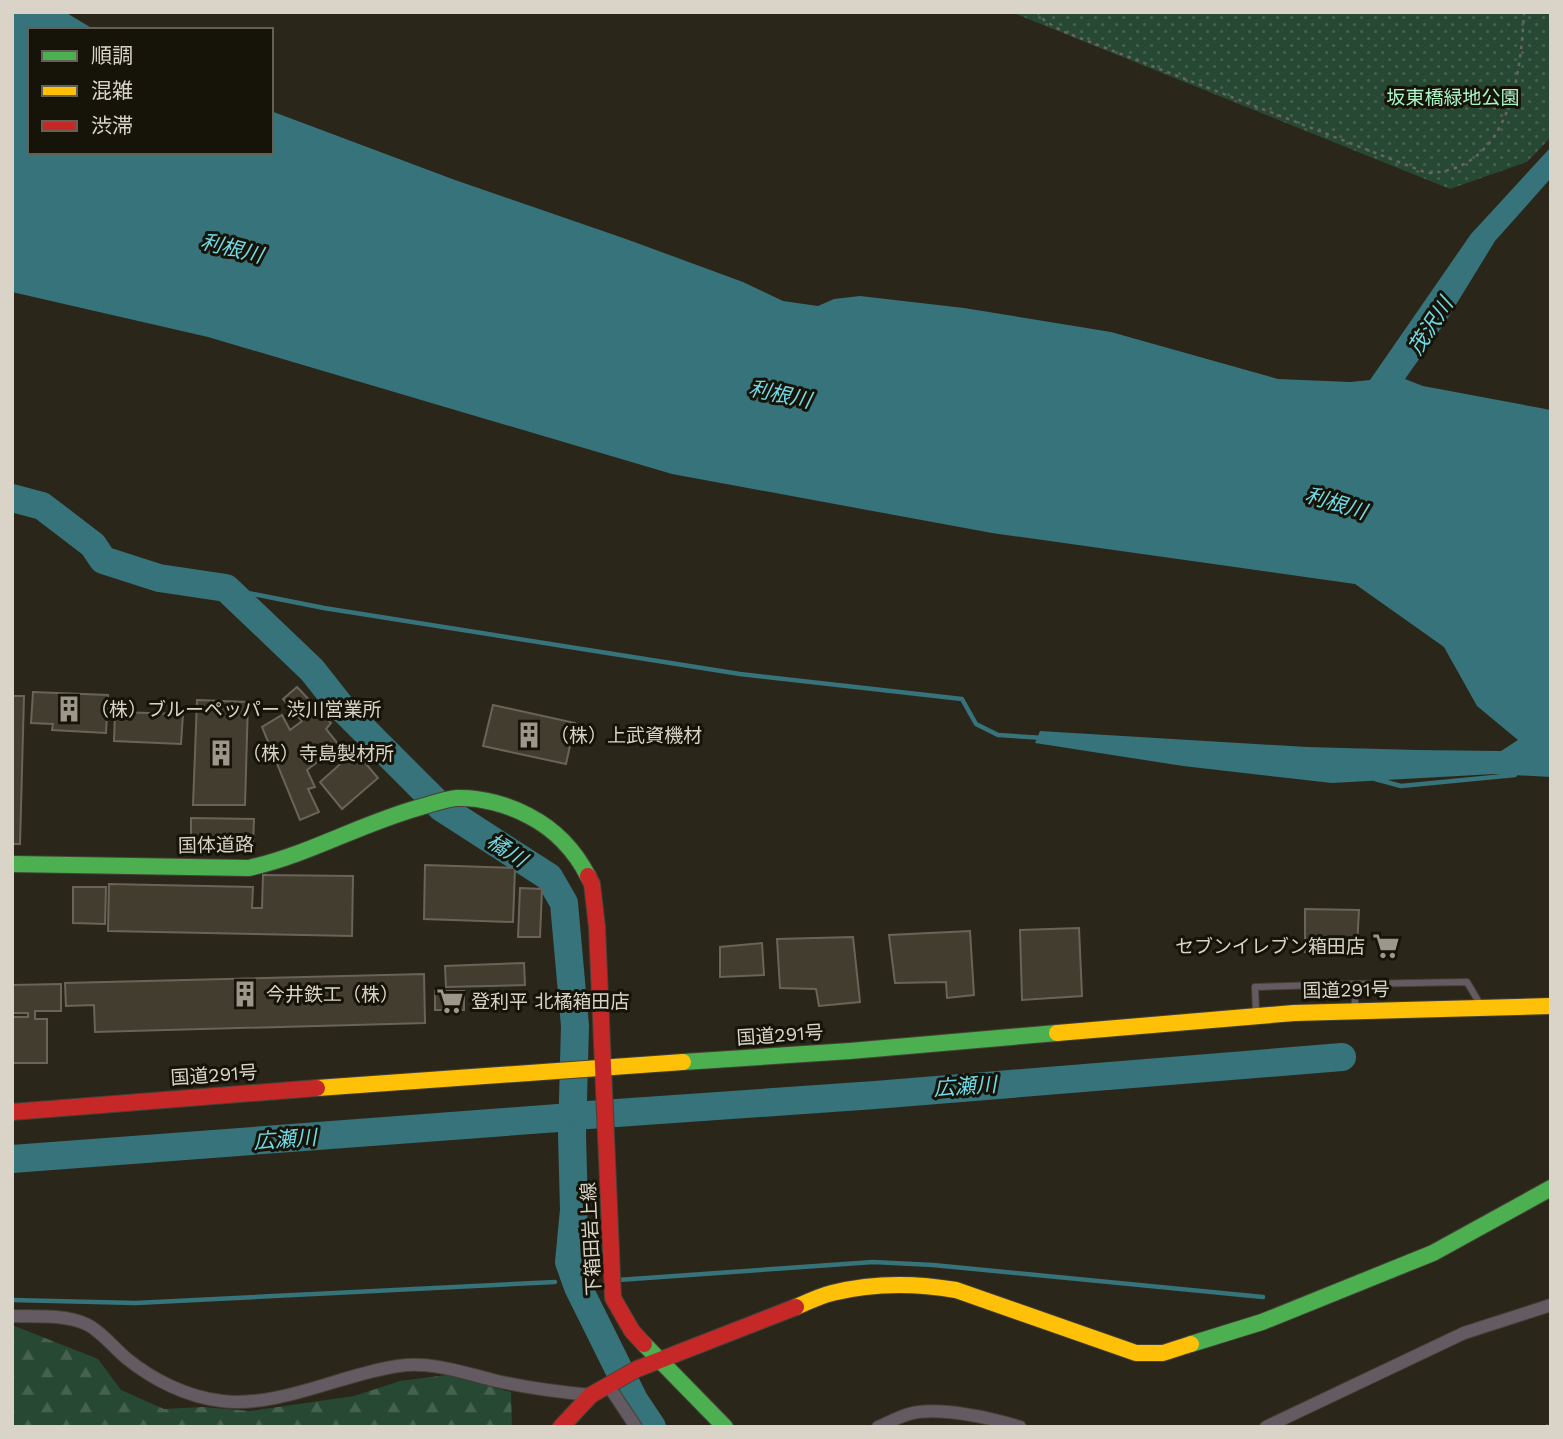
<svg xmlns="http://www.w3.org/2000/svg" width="1563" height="1439" viewBox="0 0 1563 1439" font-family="'Work Sans','Noto Sans JP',sans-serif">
  <defs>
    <pattern id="forest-firs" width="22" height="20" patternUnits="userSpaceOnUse" patternTransform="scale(1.75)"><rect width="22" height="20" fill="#274933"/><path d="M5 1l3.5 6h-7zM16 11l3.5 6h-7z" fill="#46624f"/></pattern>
    <pattern id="park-dots" width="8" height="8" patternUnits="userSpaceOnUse" patternTransform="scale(1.75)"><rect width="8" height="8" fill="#274933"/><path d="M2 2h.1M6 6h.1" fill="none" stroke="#46624f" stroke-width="1.8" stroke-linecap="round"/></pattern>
  </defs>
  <rect width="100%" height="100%" fill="#2b261a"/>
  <path fill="url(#forest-firs)" d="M12 1325 98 1359 121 1390 164 1409 203 1407 250 1411 354 1396 400 1381 447 1375 511 1392 512 1427H12Z"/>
  <path fill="url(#park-dots)" d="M1011 12H1551V137L1527 162 1450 189Z"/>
  <path fill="#36737a" d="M12 12H65L95 30H30V152H271V111L455 180 626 239 743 282 783 301 818 306 834 299 860 296 964 308 1111 332 1278 379 1350 382 1370 380 1471 234 1551 147V178L1495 241 1446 321 1405 379 1423 386 1551 410V777L1494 774 1332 783 1183 766 1035 743 1040 731 1307 747 1417 750 1501 751 1518 740 1477 706 1444 647 1355 584 992 533 672 474 208 337 12 292Z"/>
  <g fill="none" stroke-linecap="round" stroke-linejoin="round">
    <g stroke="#36737a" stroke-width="4.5">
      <path d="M218 587 324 608 740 674 962 699 976 724 998 735 1044 738"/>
      <path d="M1375 779 1401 786 1515 775"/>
      <path d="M618 1280 873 1262 933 1265 1263 1297"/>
      <path d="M12 1300 136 1303 555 1282"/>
    </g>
    <g stroke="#36737a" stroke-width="28">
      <path d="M12 498 42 506 93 545 103 560 159 578 226 588 312 670 342 708 442 808 549 877 564 903 575 1026 572 1135 574 1210 569 1262 578 1287 634 1400 652 1427"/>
      <path d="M588 1115 875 1095 1342 1057"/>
      <path d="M12 1159 558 1118"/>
    </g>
  </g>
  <g fill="#423d2e" stroke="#686459" stroke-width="2">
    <path d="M297 687 331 723 326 729 339 745 307 770 315 787 308 789 319 812 300 820 262 727 282 715 290 730 302 721 283 699Z"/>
    <path d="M33 692 108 695 106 733 52 730 53 724 31 723Z"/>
    <path d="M12 696H24L20 844H12Z"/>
    <path d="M197 700 248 702 245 805H193Z"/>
    <path d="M493 705 575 723 566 764 483 746Z"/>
    <path d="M115 712 183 714 181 744 114 741Z"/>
    <path d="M355 751 378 778 342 809 320 782Z"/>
    <path d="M191 818 254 819 253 846 191 845Z"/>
    <path d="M425 865 515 868 513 922 424 919Z"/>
    <path d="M263 875 353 876 352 936 108 931 109 884 253 887 252 908H262Z"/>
    <path d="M73 887H106L105 924 73 923Z"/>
    <path d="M520 888 542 889 540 937H518Z"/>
    <path d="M1305 909 1359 910 1357 947H1325L1326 952H1305Z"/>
    <path d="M1079 928 1082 996 1022 1000 1020 930Z"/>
    <path d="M970 931 974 995 947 998 946 982 895 983 889 935Z"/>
    <path d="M853 937 860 1002 819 1006 816 989 780 988 777 939Z"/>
    <path d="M762 943 764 975 720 977V947Z"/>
    <path d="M524 963 525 985 446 987 445 966Z"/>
    <path d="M424 974 425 1023 95 1032 94 1005 66 1006 65 983Z"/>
    <path d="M61 984V1011H35V1019H47V1063H12V1017H28V1013H12V985Z"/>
    <rect x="435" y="991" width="29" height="19"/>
  </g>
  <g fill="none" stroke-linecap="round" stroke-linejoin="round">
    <g stroke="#454137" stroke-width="8">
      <g id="lane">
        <path d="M1355 1006V984L1467 982 1480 1004"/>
        <path d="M1256 1011 1255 987 1355 984"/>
      </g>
    </g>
    <g stroke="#454137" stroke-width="14">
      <g id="street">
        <path d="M12 1316C35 1317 64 1314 86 1324 101 1331 113 1347 126 1358 153 1380 187 1397 222 1401 279 1408 342 1374 398 1366 433 1361 464 1373 497 1381 528 1388 560 1392 591 1395"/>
        <path d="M608 1385 636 1427"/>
        <path d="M878 1427C888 1423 898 1417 909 1414 938 1406 992 1418 1020 1427"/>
        <path d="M1266 1427 1464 1333 1551 1305"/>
      </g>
    </g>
    <g stroke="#454137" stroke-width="18">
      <g id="fast">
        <path d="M12 864 249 868C308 855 362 823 421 807 432 804 445 799 457 798 480 797 509 805 529 816 556 830 574 849 588 876"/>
        <path d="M683 1062 850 1051 1057 1033"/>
        <path d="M644 1344 725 1427"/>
        <path d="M1191 1344 1262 1322 1433 1253 1551 1188"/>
      </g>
    </g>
    <g stroke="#454137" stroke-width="18">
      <g id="slow">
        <path d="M1057 1033 1294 1013 1551 1006"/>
        <path d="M317 1088 683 1062"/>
        <path d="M796 1307C807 1302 820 1296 832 1293 872 1283 915 1283 956 1290L1136 1353H1163L1191 1344"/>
      </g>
    </g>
    <g stroke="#454137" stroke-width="18">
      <g id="jam">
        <path d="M588 876 592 884 597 927 613 1298 632 1331 644 1344"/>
        <path d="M12 1112 317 1088"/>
        <path d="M561 1427 591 1395 637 1369 796 1307"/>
      </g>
    </g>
    <g stroke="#6a6365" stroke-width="2.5" stroke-dasharray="3.5 5" stroke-linecap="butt">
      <path d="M1037 12 1045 21 1062 31 1427 173C1509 171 1521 76 1524 12"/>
      <path d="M1545 1427 1551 1423"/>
    </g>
    <use href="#lane" stroke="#645b62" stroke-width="6"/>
    <use href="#street" stroke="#645b62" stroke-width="12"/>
    <use href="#fast" stroke="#4caf50" stroke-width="16"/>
    <use href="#slow" stroke="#ffc107" stroke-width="16"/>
    <use href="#jam" stroke="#c62828" stroke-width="16"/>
  </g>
  <defs>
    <g id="building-bare" transform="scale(2.1)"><path d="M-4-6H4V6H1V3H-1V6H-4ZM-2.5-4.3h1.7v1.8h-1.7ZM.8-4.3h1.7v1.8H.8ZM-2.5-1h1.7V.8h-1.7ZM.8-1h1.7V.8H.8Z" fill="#9c978a" stroke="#161309" stroke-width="2.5" paint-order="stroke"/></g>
    <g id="supermarket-bare" transform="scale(2.1)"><path d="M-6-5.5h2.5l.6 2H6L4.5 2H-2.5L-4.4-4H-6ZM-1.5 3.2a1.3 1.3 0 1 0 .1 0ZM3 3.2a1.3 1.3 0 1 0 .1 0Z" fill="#9c978a" stroke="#161309" stroke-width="2.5" paint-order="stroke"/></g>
  </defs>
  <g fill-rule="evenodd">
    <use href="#building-bare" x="69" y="709"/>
    <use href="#building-bare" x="529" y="735"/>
    <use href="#building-bare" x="221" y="753"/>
    <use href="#supermarket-bare" x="1386" y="946"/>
    <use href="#building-bare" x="245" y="994"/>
    <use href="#supermarket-bare" x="450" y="1001"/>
  </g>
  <g text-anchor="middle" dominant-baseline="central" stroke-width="6" stroke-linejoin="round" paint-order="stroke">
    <g font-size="19" fill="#a8f5c6" stroke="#161309">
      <text x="1453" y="97">坂東橋緑地公園</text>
    </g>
    <g font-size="19" fill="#d9d4c7" stroke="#161309" text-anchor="start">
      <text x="90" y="709">（株）ブルーペッパー 渋川営業所</text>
      <text x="550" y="735">（株）上武資機材</text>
      <text x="242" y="753">（株）寺島製材所</text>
      <text x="1365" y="946" text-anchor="end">セブンイレブン箱田店</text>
      <text x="266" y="994">今井鉄工（株）</text>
      <text x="471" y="1001">登利平 北橘箱田店</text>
    </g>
    <g font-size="19" fill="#d9d4c7" stroke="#161309">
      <text transform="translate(216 845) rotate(-1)">国体道路</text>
      <text transform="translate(1346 990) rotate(-1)">国道291号</text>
      <text transform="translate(780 1035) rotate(-4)">国道291号</text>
      <text transform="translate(214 1075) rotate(-4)">国道291号</text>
      <text transform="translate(591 1239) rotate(-93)">下箱田岩上線</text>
    </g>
    <g font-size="21" font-style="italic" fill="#70dae7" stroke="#161309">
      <text transform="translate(232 248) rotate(14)">利根川</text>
      <text transform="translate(1430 326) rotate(-57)">茂沢川</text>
      <text transform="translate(780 394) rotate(12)">利根川</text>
      <text transform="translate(1336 503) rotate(17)">利根川</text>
      <text transform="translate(507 850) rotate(33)">橘川</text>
      <text transform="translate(965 1086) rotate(-4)">広瀬川</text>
      <text transform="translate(285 1139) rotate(-4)">広瀬川</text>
    </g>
  </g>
  <rect width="1563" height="1439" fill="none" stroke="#d9d4c7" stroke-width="28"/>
  <rect x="28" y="28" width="245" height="126" fill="#161309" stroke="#646055" stroke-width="2"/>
  <rect x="42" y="51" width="35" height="10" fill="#4caf50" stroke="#646055" stroke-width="2"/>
  <text x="91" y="63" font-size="21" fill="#d9d4c7">順調</text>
  <rect x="42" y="86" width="35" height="10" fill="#ffc107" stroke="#646055" stroke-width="2"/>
  <text x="91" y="98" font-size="21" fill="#d9d4c7">混雑</text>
  <rect x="42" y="121" width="35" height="10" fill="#c62828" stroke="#646055" stroke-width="2"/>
  <text x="91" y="133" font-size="21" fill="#d9d4c7">渋滞</text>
</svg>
